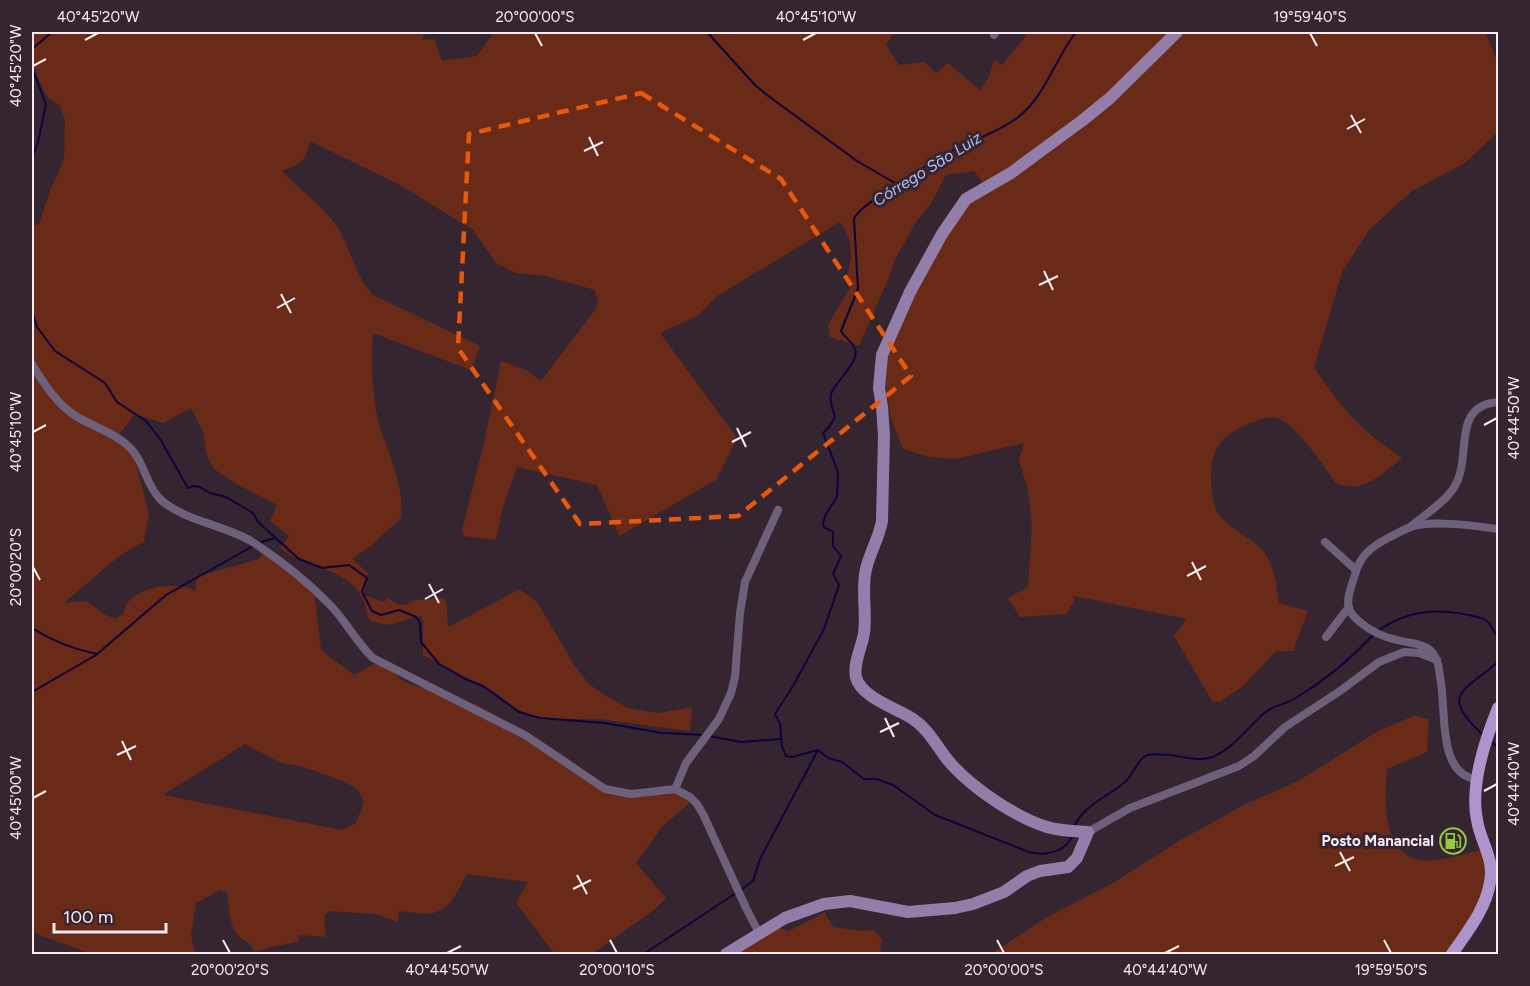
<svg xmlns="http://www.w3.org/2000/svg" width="1530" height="986" viewBox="0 0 1530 986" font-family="Figtree,sans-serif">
  <rect width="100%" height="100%" fill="#352530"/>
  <g fill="#692b18" fill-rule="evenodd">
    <path d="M32 32H425L422 40 434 39 442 61 477 56 494 32H894L886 45 899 65 924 62 936 73 948 63 980 90 989 77 994 60 1002 65 1029 32H1485L1498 62V132L1465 163 1412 191 1370 229 1342 272 1314 368C1328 387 1341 407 1358 423 1371 437 1387 447 1402 458 1391 467 1376 481 1362 485 1354 488 1345 485 1337 484 1324 468 1296 422 1276 418 1271 416 1263 418 1258 420 1224 433 1210 444 1211 482 1212 493 1212 503 1218 513 1230 530 1251 537 1263 551 1275 566 1276 585 1279 603L1308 611 1293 651H1276L1242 687 1220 702 1212 701 1174 636 1187 619 1074 596V601L1066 614 1020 617 1008 598 1028 587 1032 527 1028 490 1019 460 1024 443 955 459 930 457 903 449 891 419 883 367 940 232 985 186 974 171 946 175 930 205 916 222 894 261 889 277 859 346 830 337 828 325C836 310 845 299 852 284L847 279C852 255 855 244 840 222L717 296 699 315 660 333 737 438 716 480 619 536 597 485 517 467 502 510 496 540 464 536 462 530 484 443 501 361 526 370 541 381 595 310 598 302 595 290 545 276 515 273 497 264 473 230 400 185 310 141C305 164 302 162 282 171 301 192 322 203 338 228 351 250 355 276 373 295L480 346 471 370 373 333C370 359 373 406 381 431 391 460 404 486 401 518L372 545 352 559 368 573 364 595 384 602 388 598 399 605H405L415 600 444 598C450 607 445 617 449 627L519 589 537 602 575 666 589 684 603 694 628 708 658 713 692 707 690 731 600 719H547L530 715 516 709 495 692 423 655V620L420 616 388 625 370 621C366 614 366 606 363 599 348 567 305 569 280 548L289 536 270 521 277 505 235 483 214 469 207 456 203 431 191 408 163 423 135 414 120 433 133 452 149 514 144 541 118 557 64 603 86 601 104 614 115 619 123 614C125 609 125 604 129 601 144 585 178 582 196 591V577L259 559 265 550 314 589 321 650 354 675 380 661 404 682 477 705 560 753 605 785 623 791H675L694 799 662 827 636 863 666 898 654 910 592 954H553L554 953 516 903 528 882 467 874C459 889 451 909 433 913 423 915 409 912 399 911L398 922 376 914 329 911 324 916 326 937 299 935 298 942 270 947 255 952C248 939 246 943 238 935 229 926 229 904 227 892L220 890 196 903 191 935 195 954H91L32 932V226L39 224 51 188 64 160 65 120 60 106 48 98 40 82 32 61ZM245 744 281 763 304 767 345 782 358 790 364 802 356 823 342 830 163 795Z"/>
    <path d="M1414 716 1429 719 1427 752 1387 769C1385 797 1381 849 1415 859 1434 865 1469 852 1489 848L1487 891 1453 946 1445 954H991L1047 917 1113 883 1182 839 1244 805 1298 781 1380 730Z"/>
    <path d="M825 912 826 916 834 927 862 931 873 930 882 939 880 954H731L779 928 789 931Z"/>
  </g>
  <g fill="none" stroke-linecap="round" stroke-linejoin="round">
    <g stroke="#0c053c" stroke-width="2">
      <path d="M707 32 755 85 767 95 857 161 900 186"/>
      <path d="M32 49 52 32"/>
      <path d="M32 68 46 104 38 142 32 158"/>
      <path d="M32 311 37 327 55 351 105 383 117 402 146 421 160 439 188 488 194 486 200 487 210 493 226 497 253 513 258 522 299 559 322 568 349 565 367 578 362 592 372 611 381 615 399 610 416 617 420 623 421 642 439 664 465 679 483 686 519 712 540 718 605 723 662 733 704 735"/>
      <path d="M258 543 275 538"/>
      <path d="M32 628C52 641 73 649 97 654"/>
      <path d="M1378 631C1410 607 1448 608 1484 619L1489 623 1498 638"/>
      <path d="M32 692 96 655 166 595 253 546"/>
      <path d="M709 736 741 742 781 739"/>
      <path d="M1484 736C1439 694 1462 693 1498 662"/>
      <path d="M1491 742 1498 747"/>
      <path d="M818 750 792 757 786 756 782 746 780 724 775 714 793 686 824 629 839 585 833 574 841 556 833 546V532L824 527 823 523 826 514 837 497 838 472 823 433 829 427 835 417C833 409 829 402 831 394 835 382 860 362 855 349 853 343 844 336 841 331L858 289 854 218C865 203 882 194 899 187 905 184 911 177 916 173 926 165 937 159 947 153 970 141 997 133 1017 118 1045 97 1055 59 1076 32"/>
      <path d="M818 750 828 758 842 762 864 779H877L893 785 935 815 1029 852C1043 856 1066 853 1072 836"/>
      <path d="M1074 827C1084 804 1108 797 1125 782 1134 775 1137 758 1148 755 1169 750 1197 765 1215 756 1236 746 1249 725 1267 711 1275 705 1287 704 1296 698 1324 681 1351 659 1373 635"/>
      <path d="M741 890 753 881 760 859 818 750"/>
      <path d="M644 954 736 893"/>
    </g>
    <g stroke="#6d607b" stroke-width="8">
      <path d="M994 35 996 32"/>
      <path d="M32 364C44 384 58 406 79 418 95 427 114 433 127 445 144 459 145 484 160 499 182 520 224 525 251 541 277 558 308 582 330 605 346 621 356 642 373 658L525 735 605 789 631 794 675 789 690 797 697 804 703 814 746 908 759 933"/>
      <path d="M1410 527C1424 515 1443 504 1453 489 1474 459 1449 406 1498 402"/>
      <path d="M1325 542 1356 570"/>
      <path d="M1326 637 1349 607"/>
      <path d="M1476 779C1436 774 1447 706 1440 677 1439 668 1438 658 1431 651 1423 643 1408 643 1397 640 1383 637 1372 632 1361 623 1356 619 1351 614 1349 609 1346 599 1351 587 1354 578 1359 557 1369 548 1388 538 1394 535 1401 531 1408 528 1429 519 1476 526 1498 529"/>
      <path d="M675 789 686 763 719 719 731 693 735 677 740 613 745 582 778 510"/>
      <path d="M1088 832 1130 808 1239 766 1254 756 1285 727 1340 691 1379 662 1404 652 1419 653 1437 660"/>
    </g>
    <path stroke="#927ea8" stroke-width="12" d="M726 954 785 918 824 904 850 901 908 912 955 908 973 904 1004 892 1027 876 1040 871 1068 867 1077 858 1088 832C1074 831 1060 831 1047 827 1015 817 974 789 952 765 938 750 931 731 913 719 898 709 860 697 856 677 853 663 862 647 864 633 867 612 861 590 866 569 870 552 879 538 882 521L884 435 882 407 879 388 882 355 910 292 942 234 966 199 1011 173 1083 120 1110 98 1177 32"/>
    <path stroke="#af94cb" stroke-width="12" d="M1452 954C1467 932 1486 909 1490 882 1495 859 1480 841 1477 820 1470 786 1485 740 1498 708"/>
  </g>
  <path fill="none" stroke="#e8590c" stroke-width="4.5" stroke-dasharray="12 8" stroke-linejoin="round" d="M641 93 781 179 911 376 738 516 580 524 458 348 469 134Z"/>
  <path fill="none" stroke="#f7ecf3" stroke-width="2" d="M535 33 542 46M1310 33 1317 46M85 40 98 33M803 40 816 33M33 66 46 59M1351 115 1361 133M1347 129 1365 119M589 137 598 156M584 151 603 142M1044 271 1053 290M1039 285 1058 276M281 294 291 313M277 308 295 298M1484 425 1497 418M737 428 746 447M33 432 46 425M732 442 751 432M1192 562 1201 580M33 567 40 580M1187 576 1206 566M429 584 439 603M425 599 443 589M885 718 894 737M880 732 899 723M122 741 131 760M117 755 136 746M1484 791 1497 784M33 798 46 791M1340 852 1350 871M1335 866 1354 857M577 875 587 894M573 889 591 880M223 940 230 953M610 940 617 953M997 940 1004 953M1384 940 1391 953M447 953 461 946M1165 953 1179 946"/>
  <defs>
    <g id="fuel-ring" transform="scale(1.35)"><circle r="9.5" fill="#352530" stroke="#94cc3c" stroke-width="1.5"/><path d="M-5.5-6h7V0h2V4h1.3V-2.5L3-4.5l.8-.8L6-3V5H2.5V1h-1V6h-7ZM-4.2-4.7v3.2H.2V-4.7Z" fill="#94cc3c"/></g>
  </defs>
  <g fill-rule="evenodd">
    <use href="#fuel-ring" x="1453" y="841"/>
  </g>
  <g text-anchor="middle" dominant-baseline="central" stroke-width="6" stroke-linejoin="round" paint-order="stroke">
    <g font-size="15" font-weight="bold" fill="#f7ecf3" stroke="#352530" text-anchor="end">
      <text x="1434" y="841">Posto Manancial</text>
    </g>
    <g font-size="16" font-style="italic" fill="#b4bef4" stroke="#352530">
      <text transform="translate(927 169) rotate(-32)">Córrego São Luiz</text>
    </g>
  </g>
  <rect width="1530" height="986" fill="none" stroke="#352530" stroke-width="66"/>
  <path d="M54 923v9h112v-9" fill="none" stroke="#f7ecf3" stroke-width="3"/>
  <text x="63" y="923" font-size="18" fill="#f7ecf3" stroke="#352530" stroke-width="4.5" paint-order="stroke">100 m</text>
  <rect x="33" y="33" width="1464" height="920" fill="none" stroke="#f7ecf3" stroke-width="2"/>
  <g font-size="15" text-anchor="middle" fill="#f7ecf3">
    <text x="98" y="22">40°45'20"W</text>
    <text x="535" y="22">20°00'00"S</text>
    <text x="816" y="22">40°45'10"W</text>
    <text x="1310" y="22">19°59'40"S</text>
    <text transform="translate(16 66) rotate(-90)" y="5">40°45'20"W</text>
    <text transform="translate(1514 418) rotate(-90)" y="5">40°44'50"W</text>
    <text transform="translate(16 432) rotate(-90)" y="5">40°45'10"W</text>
    <text transform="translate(16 567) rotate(-90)" y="5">20°00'20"S</text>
    <text transform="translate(1514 784) rotate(-90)" y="5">40°44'40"W</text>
    <text transform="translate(16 798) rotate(-90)" y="5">40°45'00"W</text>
    <text x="230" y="975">20°00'20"S</text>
    <text x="447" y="975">40°44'50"W</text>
    <text x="617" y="975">20°00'10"S</text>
    <text x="1004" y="975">20°00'00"S</text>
    <text x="1165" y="975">40°44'40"W</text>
    <text x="1391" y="975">19°59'50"S</text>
  </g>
</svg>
